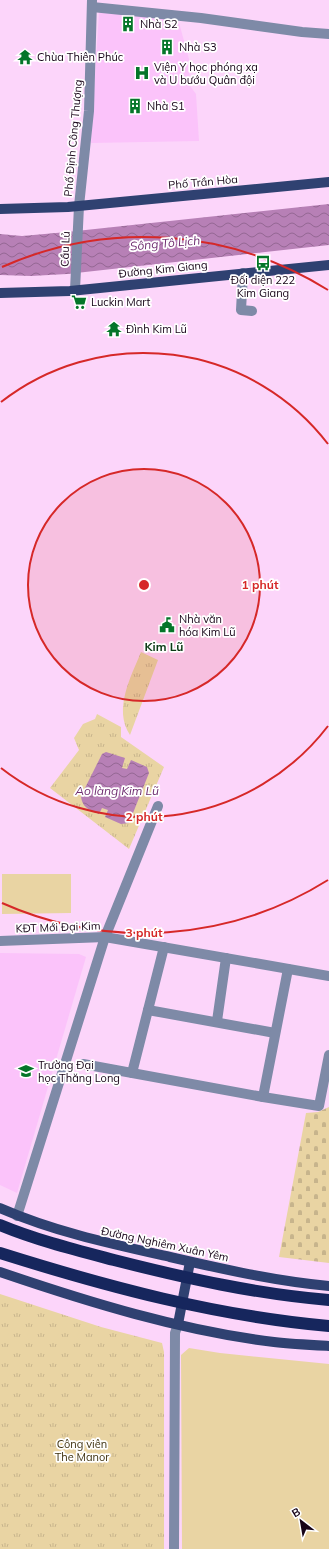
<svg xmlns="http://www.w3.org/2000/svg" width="329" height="1549" viewBox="0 0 329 1549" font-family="Mulish,sans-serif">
  <defs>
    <pattern id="cemetery-stones" width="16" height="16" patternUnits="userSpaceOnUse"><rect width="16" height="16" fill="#e9d4a3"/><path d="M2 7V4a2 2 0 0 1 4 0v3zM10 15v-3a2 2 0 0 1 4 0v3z" fill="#c7b48c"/></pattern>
    <pattern id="park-tufts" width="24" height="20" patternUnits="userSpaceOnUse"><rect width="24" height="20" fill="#e9d4a3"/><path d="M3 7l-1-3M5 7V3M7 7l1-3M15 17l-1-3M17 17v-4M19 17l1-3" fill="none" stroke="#c7b48c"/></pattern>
    <pattern id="water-waves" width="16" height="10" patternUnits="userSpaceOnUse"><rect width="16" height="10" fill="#b780b6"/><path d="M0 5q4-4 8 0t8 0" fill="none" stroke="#946793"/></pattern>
  </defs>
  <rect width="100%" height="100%" fill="#fcd5fa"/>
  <g fill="#fbc3fa">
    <path d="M99 11 178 19 189 59 190 86 196 94 199 141 91 143Z"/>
    <path d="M0 953 79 954 86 957 17 1193 0 1185Z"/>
  </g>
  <g fill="#e9d4a3">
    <path d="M2 874H71V913L2 914Z"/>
    <path d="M189 1348 220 1353 329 1364V1549H182L181 1355Z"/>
  </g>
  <path fill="url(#cemetery-stones)" d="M329 1107V1263L279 1257 306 1113 318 1112Z"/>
  <g fill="url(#park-tufts)">
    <path d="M141 652 158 660 130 735C113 709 131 677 141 652Z"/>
    <path d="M97 714 121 727V737L164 767 129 849 50 788 79 750 74 738 83 724 95 719Z"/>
    <path d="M0 1294 101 1327 162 1343 164 1352V1549H0Z"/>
  </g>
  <g fill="url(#water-waves)">
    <path d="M329 204V245L67 274 31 276 0 275V234L22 236 67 232Z"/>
    <path d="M106 752 125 758 122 768 127 769 131 760 147 767 149 773 129 823 121 824 105 817 108 810 102 808 99 814C90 810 82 808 81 796L102 754Z"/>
  </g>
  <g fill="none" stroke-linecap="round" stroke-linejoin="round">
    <g stroke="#7e8aa7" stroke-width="10">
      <path d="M92 7 201 18 302 32 329 34"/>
      <path d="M243 273 241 310 252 311"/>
      <path d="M75 290 79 206 89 111 92 0"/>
      <path d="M0 941 105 937 329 976"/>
      <path d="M148 1010 275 1033"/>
      <path d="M217 1021 226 958"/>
      <path d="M83 1064 263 1097 288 969"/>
      <path d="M132 1073 164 947"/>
      <path d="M263 1097 319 1106 329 1055"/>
      <path d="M17 1216 105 937 158 806"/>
      <path d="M174 1549 175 1333 178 1324"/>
    </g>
    <g stroke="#2f4171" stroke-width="10">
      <path d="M0 209 68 207 329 182"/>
      <path d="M0 293 70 291 329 265"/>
      <path d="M0 1208C55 1232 112 1244 170 1257 222 1269 275 1281 329 1286"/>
      <path d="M0 1272C88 1302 182 1331 274 1342 292 1344 311 1345 329 1346"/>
      <path d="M178 1324 190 1262"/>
    </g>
    <g stroke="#16265d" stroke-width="12">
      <path d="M0 1225C36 1240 76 1250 114 1260 185 1278 256 1294 329 1300"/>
      <path d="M0 1253C108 1287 216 1316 329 1326"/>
    </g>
  </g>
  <circle cx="144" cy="585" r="116" fill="#d62828" fill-opacity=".12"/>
  <g fill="none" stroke="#d62828" stroke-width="2">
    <circle cx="144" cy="585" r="116"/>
    <path d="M328 726A232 232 0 0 1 1 768M1 402A232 232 0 0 1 328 444"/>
    <path d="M328 880A348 348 0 0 1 2 903M2 267A348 348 0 0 1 328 290"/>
  </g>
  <defs>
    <g id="building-bare" transform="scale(1.2)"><path d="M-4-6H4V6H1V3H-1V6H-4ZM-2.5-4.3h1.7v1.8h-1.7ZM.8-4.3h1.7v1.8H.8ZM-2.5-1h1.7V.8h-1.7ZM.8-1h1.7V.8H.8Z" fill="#047529" stroke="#fff" stroke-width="2.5" paint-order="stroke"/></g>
    <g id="temple-bare" transform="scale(1.2)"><path d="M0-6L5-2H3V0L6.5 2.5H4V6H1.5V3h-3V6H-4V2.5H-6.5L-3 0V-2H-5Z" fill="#047529" stroke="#fff" stroke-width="2.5" paint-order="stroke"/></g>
    <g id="hospital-bare" transform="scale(1.2)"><path d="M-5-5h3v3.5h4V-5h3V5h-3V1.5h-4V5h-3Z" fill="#047529" stroke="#fff" stroke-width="2.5" paint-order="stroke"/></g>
    <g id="bus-bare" transform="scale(1.2)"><path d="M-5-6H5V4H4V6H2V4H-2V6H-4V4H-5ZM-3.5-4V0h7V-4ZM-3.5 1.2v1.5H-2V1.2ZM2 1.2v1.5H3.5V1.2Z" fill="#047529" stroke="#fff" stroke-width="2.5" paint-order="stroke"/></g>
    <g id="supermarket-bare" transform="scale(1.2)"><path d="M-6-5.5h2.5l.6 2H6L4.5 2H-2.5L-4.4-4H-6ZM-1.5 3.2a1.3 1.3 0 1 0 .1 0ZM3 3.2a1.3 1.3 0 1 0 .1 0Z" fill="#047529" stroke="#fff" stroke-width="2.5" paint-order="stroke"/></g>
    <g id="civic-bare" transform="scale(1.2)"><path d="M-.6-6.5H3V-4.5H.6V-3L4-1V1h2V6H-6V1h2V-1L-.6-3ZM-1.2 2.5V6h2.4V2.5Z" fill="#047529" stroke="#fff" stroke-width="2.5" paint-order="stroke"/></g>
    <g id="university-bare" transform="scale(1.2)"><path d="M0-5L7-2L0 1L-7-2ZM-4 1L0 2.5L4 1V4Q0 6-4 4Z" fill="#047529" stroke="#fff" stroke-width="2.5" paint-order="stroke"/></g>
  </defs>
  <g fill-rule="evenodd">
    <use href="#building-bare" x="128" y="24"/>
    <use href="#building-bare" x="167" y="47"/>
    <use href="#temple-bare" x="25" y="57"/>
    <use href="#hospital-bare" x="142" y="73"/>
    <use href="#building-bare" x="135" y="106"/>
    <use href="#bus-bare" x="263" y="263"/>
    <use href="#supermarket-bare" x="79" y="302"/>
    <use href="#temple-bare" x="114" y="329"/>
    <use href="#civic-bare" x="167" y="625"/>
    <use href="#university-bare" x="26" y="1071"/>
  </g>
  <g text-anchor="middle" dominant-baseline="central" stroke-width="3.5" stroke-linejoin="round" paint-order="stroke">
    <g font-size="11" fill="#160317" stroke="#fff" text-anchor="start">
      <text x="140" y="24">Nhà S2</text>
      <text x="179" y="47">Nhà S3</text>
      <text x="37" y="57">Chùa Thiên Phúc</text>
      <text x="154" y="67">Viện Y học phóng xạ<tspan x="154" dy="13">và U bướu Quân đội</tspan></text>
      <text x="147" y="106">Nhà S1</text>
      <text x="263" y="280" text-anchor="middle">Đối diện 222<tspan x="263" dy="13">Kim Giang</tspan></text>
      <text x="91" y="302">Luckin Mart</text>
      <text x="126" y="329">Đình Kim Lũ</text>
      <text x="179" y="619">Nhà văn<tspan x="179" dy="13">hóa Kim Lũ</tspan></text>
      <text x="38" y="1065">Trường Đại<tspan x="38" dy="13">học Thăng Long</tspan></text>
    </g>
    <g font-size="11" fill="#160317" stroke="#fff">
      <text transform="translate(73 138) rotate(-85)">Phố Định Công Thượng</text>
      <text transform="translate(203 182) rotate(-5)">Phố Trần Hòa</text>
      <text transform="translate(65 249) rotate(-88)">Cầu Lủ</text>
      <text transform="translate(163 269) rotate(-6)">Đường Kim Giang</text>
      <text transform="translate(58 927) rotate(-2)">KĐT Mới Đại Kim</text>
      <text transform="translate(165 1244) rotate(12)">Đường Nghiêm Xuân Yêm</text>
    </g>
    <g font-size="11" fill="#3d300e" stroke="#fff">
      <text x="82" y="1444">Công viên<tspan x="82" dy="13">The Manor</tspan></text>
    </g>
    <g font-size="12" font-style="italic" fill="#6f2d70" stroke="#fff">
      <text transform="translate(165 243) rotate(-5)">Sông Tô Lịch</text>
      <text x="117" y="790">Ao làng Kim Lũ</text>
    </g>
    <g font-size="12" font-weight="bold" fill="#0b3a15" stroke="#fff">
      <text x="164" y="646">Kim Lũ</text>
    </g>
  </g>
  <circle cx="144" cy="585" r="6" fill="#d62828" stroke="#fff" stroke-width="2"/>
  <g font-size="12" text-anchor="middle" font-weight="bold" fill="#d62828" stroke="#fff" stroke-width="3.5" stroke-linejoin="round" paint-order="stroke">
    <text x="260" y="589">1 phút</text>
    <text x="144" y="821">2 phút</text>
    <text x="144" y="937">3 phút</text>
  </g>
  <g transform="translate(301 1521) rotate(329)" stroke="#ffffff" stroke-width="3" paint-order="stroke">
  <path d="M0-3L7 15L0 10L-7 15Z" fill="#160317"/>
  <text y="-6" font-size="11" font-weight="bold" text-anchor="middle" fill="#160317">B</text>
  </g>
</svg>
